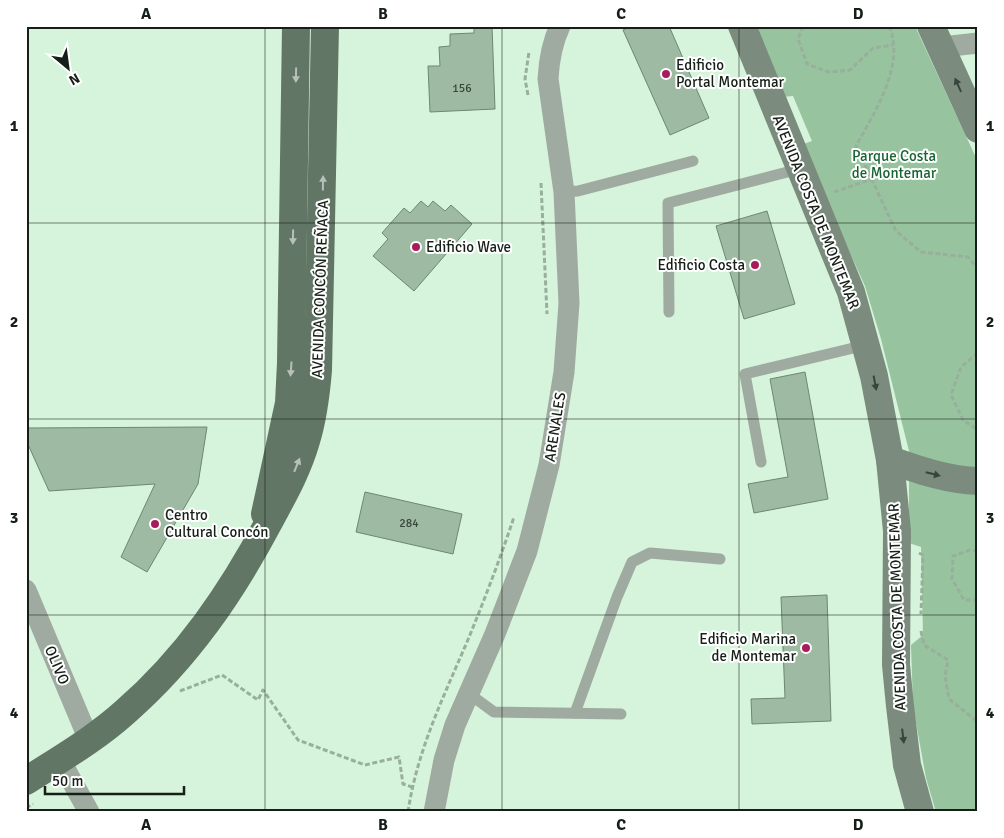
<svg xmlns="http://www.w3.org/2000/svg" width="1004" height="838" viewBox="0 0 1004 838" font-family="Signika,sans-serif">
  <rect width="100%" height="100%" fill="#d6f3db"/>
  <path fill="#97c49f" d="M756 26H915L978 162V812H936L926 778 913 706 911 645 923 635 921 547 909 543V451L881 339 865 286 801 145 812 141 793 96 782 97Z"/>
  <g fill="#9ebaa3" stroke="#6d8772">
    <path d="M474 26H492L495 109 430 112 428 66H440L439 47 450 46V34L474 33Z"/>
    <path d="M632 26H669L709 118 670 135 623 30Z"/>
    <path d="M421 201 428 207 433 201 445 211 451 205 472 224 414 291 373 256 388 239 382 233 404 208 410 213Z"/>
    <path d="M767 211 795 304 744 319 716 226Z"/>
    <path d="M805 372 828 499 754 513 748 484 788 477 770 379Z"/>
    <path d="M207 427 198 484 147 572 121 557 155 484 49 491 26 440V428Z"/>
    <path d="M365 492 462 514 453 554 356 532Z"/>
    <path d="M827 595 831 721 752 724 751 699 785 698 781 597Z"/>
  </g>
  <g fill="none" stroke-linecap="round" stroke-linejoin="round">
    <g stroke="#98af9c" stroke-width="3" stroke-dasharray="5 2.5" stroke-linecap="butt">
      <path d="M803 26 798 39 807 64 829 72 850 70 873 48 893 45"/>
      <path d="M889 26C906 65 874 113 856 146L896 231 921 252 968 257 978 269"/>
      <path d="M528 95 525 79 529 52"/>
      <path d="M541 183 547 314"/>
      <path d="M834 192 872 179"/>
      <path d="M978 353 961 367 951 395 963 420 978 430"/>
      <path d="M978 551 970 550 953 556 952 579 964 600H978"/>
      <path d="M919 553 923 555 921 614"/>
      <path d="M921 631 924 645 948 660 945 676 949 699 978 722"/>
      <path d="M180 691 222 675 258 700 263 690 298 740 365 765 399 757 403 784 412 787"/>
      <path d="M26 808 33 804"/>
      <path d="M408 812C417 751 443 698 467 642 484 601 500 559 514 517"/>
    </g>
    <g stroke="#9faba1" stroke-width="11">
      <path d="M564 192 578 191 693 161"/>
      <path d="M669 312 668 203 799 169"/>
      <path d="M761 462 745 374 866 345"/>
      <path d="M468 693 494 712 621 714"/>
      <path d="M575 713 617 597 632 562 650 553 720 559"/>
    </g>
    <g stroke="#9faba1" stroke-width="21">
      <path d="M942 47 978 43"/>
      <path d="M26 590 89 740"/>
      <path d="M60 760 89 812"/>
      <path d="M434 812 444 760 455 725 495 634 527 551 549 465 564 372 569 303 564 192 548 79C549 60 552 43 560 26"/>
    </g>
    <g stroke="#7b8c7e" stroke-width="28">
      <path d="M742 26 851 292 874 376 890 460 897 531 896 665 900 706 907 765 920 812"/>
      <path d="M931 26 978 129"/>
      <path d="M890 460C919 470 947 480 978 481"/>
    </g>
    <g stroke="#617664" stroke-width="28">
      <path d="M265 514 289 403 291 363 296 26"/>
      <path d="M26 781C60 759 95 739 125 712 187 658 232 592 270 520 284 494 298 469 306 441 313 418 316 394 318 370L325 26"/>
    </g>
  </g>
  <defs><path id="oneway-solid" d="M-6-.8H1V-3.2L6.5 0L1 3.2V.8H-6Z" transform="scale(1.25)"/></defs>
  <g fill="#b8c1b9">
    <use href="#oneway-solid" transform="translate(296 75) rotate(91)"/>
    <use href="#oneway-solid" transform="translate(323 183) rotate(-89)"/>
    <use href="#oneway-solid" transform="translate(293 237) rotate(91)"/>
    <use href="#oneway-solid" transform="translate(291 369) rotate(94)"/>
    <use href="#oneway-solid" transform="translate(297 465) rotate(-68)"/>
  </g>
  <g fill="#39453b">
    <use href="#oneway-solid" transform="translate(958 85) rotate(-114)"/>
    <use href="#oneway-solid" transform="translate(875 383) rotate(79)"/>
    <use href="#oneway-solid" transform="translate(933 474) rotate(14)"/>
    <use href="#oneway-solid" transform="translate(903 736) rotate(83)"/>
  </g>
  <path fill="none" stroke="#151f17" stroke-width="1" stroke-opacity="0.55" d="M265 26V812M502 26V812M739 26V812M26 223H978M26 419H978M26 615H978"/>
  <g fill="#a91c5c" stroke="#fff" stroke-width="2">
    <circle cx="666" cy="74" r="5"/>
    <circle cx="416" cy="247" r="5"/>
    <circle cx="755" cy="265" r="5"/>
    <circle cx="155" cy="524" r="5"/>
    <circle cx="806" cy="648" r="5"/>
  </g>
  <g text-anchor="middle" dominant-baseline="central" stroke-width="4" stroke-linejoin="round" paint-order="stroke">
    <g font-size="12" fill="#37463a">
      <text x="462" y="88">156</text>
      <text x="409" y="523">284</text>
    </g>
    <g font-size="15" fill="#151f17" stroke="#fff" text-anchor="start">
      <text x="676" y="65">Edificio<tspan x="676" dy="17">Portal Montemar</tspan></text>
      <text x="426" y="247">Edificio Wave</text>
      <text x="745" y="265" text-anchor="end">Edificio Costa</text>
      <text x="165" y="515">Centro<tspan x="165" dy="17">Cultural Concón</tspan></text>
      <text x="796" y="639" text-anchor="end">Edificio Marina<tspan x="796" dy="17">de Montemar</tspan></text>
    </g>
    <g font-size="15" fill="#176431" stroke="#fff">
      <text x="894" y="156">Parque Costa<tspan x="894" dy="17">de Montemar</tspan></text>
    </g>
    <g font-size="15" fill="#151f17" stroke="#fff">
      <text transform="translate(816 212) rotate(68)">AVENIDA COSTA DE MONTEMAR</text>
      <text transform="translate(320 289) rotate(-88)">AVENIDA CONCÓN REÑACA</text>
      <text transform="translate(555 427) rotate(-81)">ARENALES</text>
      <text transform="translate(897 607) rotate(-92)">AVENIDA COSTA DE MONTEMAR</text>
      <text transform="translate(57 665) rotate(67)">OLIVO</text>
    </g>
  </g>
  <rect width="1004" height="838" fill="none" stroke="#ffffff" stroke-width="55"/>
  <g transform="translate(68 68) rotate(151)" stroke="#ffffff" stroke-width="4" paint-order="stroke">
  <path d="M0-4L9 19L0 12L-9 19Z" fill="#151f17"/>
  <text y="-8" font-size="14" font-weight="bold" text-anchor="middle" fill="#151f17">N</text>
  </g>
  <path d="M45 786v8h139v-8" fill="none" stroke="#151f17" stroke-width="2.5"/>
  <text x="52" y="786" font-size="15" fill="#151f17" stroke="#ffffff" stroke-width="4" paint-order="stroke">50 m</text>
  <rect x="28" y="28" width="948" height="782" fill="none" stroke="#151f17" stroke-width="2"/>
  <g font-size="16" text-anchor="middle" font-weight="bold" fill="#151f17">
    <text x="146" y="19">A</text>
    <text x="383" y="19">B</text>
    <text x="621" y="19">C</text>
    <text x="858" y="19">D</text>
    <text x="14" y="131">1</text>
    <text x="990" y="131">1</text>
    <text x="14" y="327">2</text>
    <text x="990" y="327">2</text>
    <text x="14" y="523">3</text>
    <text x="990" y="523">3</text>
    <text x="14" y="718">4</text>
    <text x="990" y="718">4</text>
    <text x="146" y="830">A</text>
    <text x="383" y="830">B</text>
    <text x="621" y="830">C</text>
    <text x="858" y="830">D</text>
  </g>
</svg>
